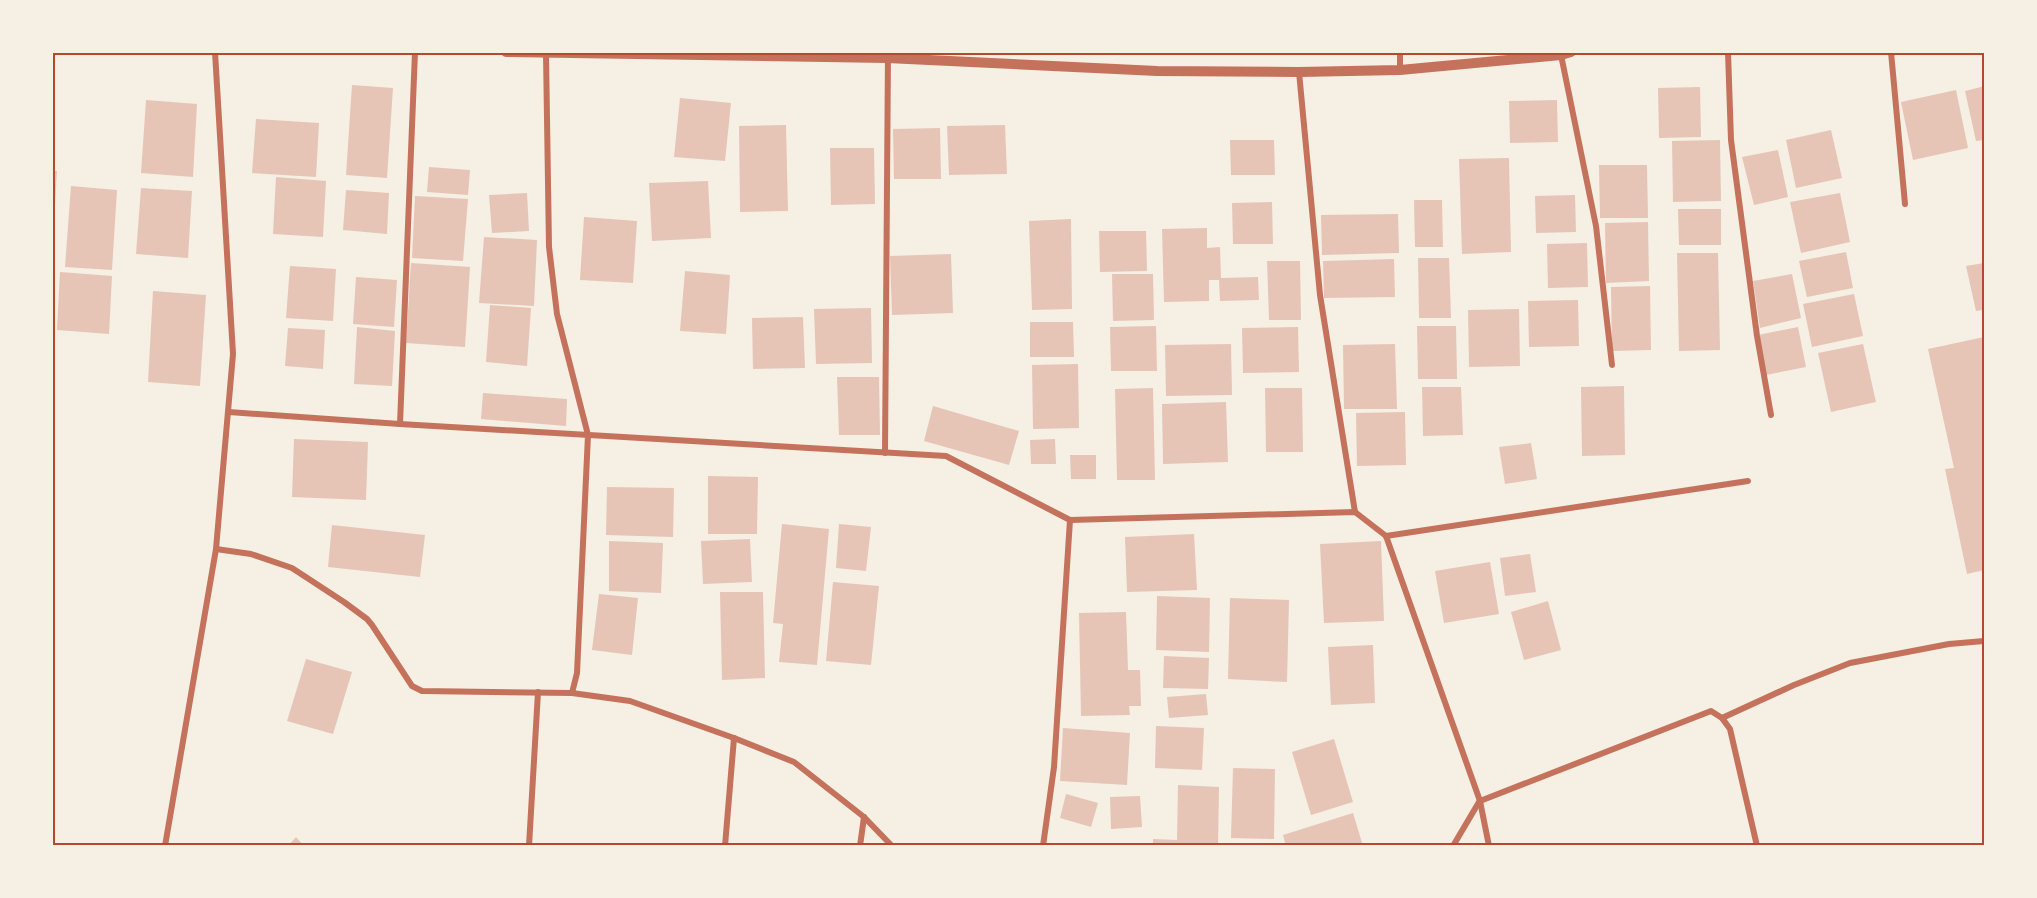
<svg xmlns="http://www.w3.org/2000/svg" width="2037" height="898" viewBox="0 0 2037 898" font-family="'DejaVu Sans',sans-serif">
  <rect width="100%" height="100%" fill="#f6efe4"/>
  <g fill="#e6c5b7">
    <path d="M352 85 393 88 387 178 346 175Z"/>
    <path d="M1700 87 1701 137 1659 138 1658 88Z"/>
    <path d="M1981 87H1984V140L1976 141 1965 91Z"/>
    <path d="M1956 90 1968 148 1913 160 1901 102Z"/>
    <path d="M680 98 731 103 725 161 674 157Z"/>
    <path d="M146 100 197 104 193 177 141 173Z"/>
    <path d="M1557 100 1558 142 1510 143 1509 101Z"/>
    <path d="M256 119 319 123 316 177 252 173Z"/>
    <path d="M786 125 788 211 740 212 739 126Z"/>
    <path d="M1005 125 1007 174 949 175 947 126Z"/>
    <path d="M940 128 941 179H894L893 129Z"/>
    <path d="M1831 130 1842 178 1796 188 1786 140Z"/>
    <path d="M1230 140H1274L1275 175H1231Z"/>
    <path d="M1720 140 1721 201 1673 202 1672 141Z"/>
    <path d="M830 148H874L875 204 831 205Z"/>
    <path d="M1778 150 1788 197 1754 205 1742 157Z"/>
    <path d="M1509 158 1511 252 1462 254 1459 159Z"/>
    <path d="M1599 165H1647L1648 218H1600Z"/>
    <path d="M429 167 470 170 468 195 427 192Z"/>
    <path d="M52 171H57L54 221H52Z"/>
    <path d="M276 177 326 181 323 237 273 234Z"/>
    <path d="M708 181 711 238 652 241 649 183Z"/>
    <path d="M71 186 117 190 112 270 65 267Z"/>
    <path d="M141 188 192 191 188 258 136 254Z"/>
    <path d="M346 190 389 193 387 234 343 230Z"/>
    <path d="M527 193 529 231 492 233 489 195Z"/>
    <path d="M1840 193 1850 242 1801 253 1790 202Z"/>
    <path d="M1575 195 1576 232 1536 233 1535 196Z"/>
    <path d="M415 196 468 199 463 261 412 258Z"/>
    <path d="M1414 200H1442L1443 247H1415Z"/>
    <path d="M1272 202 1273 244H1233L1232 203Z"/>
    <path d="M1678 209H1721V245H1679Z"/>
    <path d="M1398 214 1399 253 1322 255 1321 215Z"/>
    <path d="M584 217 637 221 633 283 580 280Z"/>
    <path d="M1071 219 1072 309 1032 310 1029 221Z"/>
    <path d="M1648 222 1649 281 1606 283 1605 223Z"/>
    <path d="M1207 228V248L1220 247 1221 278 1258 277 1259 300 1220 301 1219 280H1209V301L1164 302 1162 229Z"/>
    <path d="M1099 231H1146L1147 271 1100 272Z"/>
    <path d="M484 237 537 240 534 306 479 303Z"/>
    <path d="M1587 243 1588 287 1548 288 1547 244Z"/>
    <path d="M1846 252 1853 288 1807 297 1799 261Z"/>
    <path d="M1677 253H1718L1720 350 1679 351Z"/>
    <path d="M951 254 953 313 892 315 890 256Z"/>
    <path d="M1418 258H1449L1451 318H1419Z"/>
    <path d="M1394 259 1395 297 1324 298 1323 261Z"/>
    <path d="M1267 261H1300L1301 320H1269Z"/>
    <path d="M411 263 470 267 465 347 406 343Z"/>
    <path d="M1984 263V310L1976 311 1966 266Z"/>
    <path d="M290 266 336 269 333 321 286 318Z"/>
    <path d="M685 271 730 275 726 334 680 331Z"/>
    <path d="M60 272 112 276 109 334 57 330Z"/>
    <path d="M1112 274H1153L1154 320 1113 321Z"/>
    <path d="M1792 274 1801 318 1760 328 1753 281Z"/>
    <path d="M356 277 397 280 394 327 353 324Z"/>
    <path d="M1650 286 1651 350 1612 351 1611 287Z"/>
    <path d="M153 291 206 295 200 386 148 382Z"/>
    <path d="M1854 294 1863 336 1812 347 1803 304Z"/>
    <path d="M1578 300 1579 346 1529 347 1528 301Z"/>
    <path d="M490 305 531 308 527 366 486 362Z"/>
    <path d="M871 308 872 363 816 364 814 309Z"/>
    <path d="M1519 309 1520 366 1469 367 1468 310Z"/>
    <path d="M803 317 805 368 753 369 752 318Z"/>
    <path d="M1030 322H1073L1074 357H1030Z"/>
    <path d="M1156 326 1157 371H1111L1110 327Z"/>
    <path d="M1417 326H1456L1457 379H1418Z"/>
    <path d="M357 327 395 331 392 386 354 384Z"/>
    <path d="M1298 327 1299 372 1243 373 1242 328Z"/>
    <path d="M1798 327 1806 367 1766 375 1758 335Z"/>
    <path d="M288 328 325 330 323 369 285 366Z"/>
    <path d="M1984 337V570L1967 574 1945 469 1954 468 1928 349Z"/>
    <path d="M1231 344 1232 395 1166 396 1165 345Z"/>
    <path d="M1395 344 1397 409H1344L1343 345Z"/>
    <path d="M1863 344 1876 402 1831 412 1818 353Z"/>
    <path d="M1078 364 1079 428 1033 429 1032 365Z"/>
    <path d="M837 377H879L880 435H839Z"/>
    <path d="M1624 386 1625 455 1582 456 1581 387Z"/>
    <path d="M1422 387H1461L1463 435 1423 436Z"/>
    <path d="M1153 388 1155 480H1117L1115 389Z"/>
    <path d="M1265 388H1302L1303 452H1266Z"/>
    <path d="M483 393 567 399 566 426 481 419Z"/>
    <path d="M1226 402 1228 462 1163 464 1162 404Z"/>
    <path d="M933 406 1019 431 1009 465 924 441Z"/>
    <path d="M1405 412 1406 465 1357 466 1356 413Z"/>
    <path d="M294 439 368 442 366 500 292 497Z"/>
    <path d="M1055 439 1056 464H1031L1030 440Z"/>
    <path d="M1531 443 1537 479 1505 484 1499 447Z"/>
    <path d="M1070 455H1096V479H1071Z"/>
    <path d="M708 476 758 477 757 534H708Z"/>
    <path d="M607 487 674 488 673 537 606 535Z"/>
    <path d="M782 524 829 529 817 665 779 662 783 624 773 623Z"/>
    <path d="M839 524 871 527 866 571 836 568Z"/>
    <path d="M332 525 425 535 420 577 328 567Z"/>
    <path d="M1194 534 1197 590 1127 592 1125 537Z"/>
    <path d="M750 539 752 582 703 584 701 541Z"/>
    <path d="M609 541 663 543 661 593 609 591Z"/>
    <path d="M1381 541 1384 621 1324 623 1320 544Z"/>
    <path d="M1530 554 1536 592 1505 596 1500 558Z"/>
    <path d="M1490 562 1499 614 1444 623 1435 571Z"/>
    <path d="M833 582 879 586 871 665 826 661Z"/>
    <path d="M720 592H763L765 678 722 680Z"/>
    <path d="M599 594 638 598 632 655 592 650Z"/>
    <path d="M1157 596 1210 598 1209 652 1156 650Z"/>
    <path d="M1230 598 1289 600 1287 682 1228 679Z"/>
    <path d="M1548 601 1561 650 1524 660 1511 612Z"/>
    <path d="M1126 612 1128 670H1140L1141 706H1129L1130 715 1081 716 1079 613Z"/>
    <path d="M1373 645 1375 703 1331 705 1328 647Z"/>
    <path d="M1164 656 1209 658 1208 689 1163 688Z"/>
    <path d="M306 659 352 672 333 734 287 721Z"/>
    <path d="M1206 694 1208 715 1169 718 1167 697Z"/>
    <path d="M1156 726 1204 728 1202 770 1155 768Z"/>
    <path d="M1063 728 1130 733 1127 785 1060 781Z"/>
    <path d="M1334 739 1353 802 1311 815 1292 752Z"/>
    <path d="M1233 768 1275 769 1274 839 1231 838Z"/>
    <path d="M1178 785 1219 787 1218 846H1153V839L1177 840Z"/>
    <path d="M1066 794 1098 803 1091 827 1060 818Z"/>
    <path d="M1140 796 1142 827 1111 829 1110 797Z"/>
    <path d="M1353 813 1363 846H1286L1283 835Z"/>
    <path d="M296 837 304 846H288Z"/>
  </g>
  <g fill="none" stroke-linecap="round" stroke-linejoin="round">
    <g stroke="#c5725c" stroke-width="6">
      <path d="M1728 52 1731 140 1757 336 1771 415"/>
      <path d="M1891 52 1905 204"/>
      <path d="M546 54 549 247 557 314 588 435 577 673 572 693"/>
      <path d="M1561 55 1596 226 1612 365"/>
      <path d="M1400 70V52"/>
      <path d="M1299 72 1320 295 1355 512"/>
      <path d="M229 412 400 424 946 456 1070 520 1355 512 1386 536 1480 801 1489 846"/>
      <path d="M400 424 415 52"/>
      <path d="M885 453 888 52"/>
      <path d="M1386 536 1748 481"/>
      <path d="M216 549 251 554 292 568 344 602 367 619 372 625 412 686 422 691 572 693 630 701 734 738 794 762 864 817 892 846"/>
      <path d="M1722 718 1794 685 1850 663 1949 644 1984 641"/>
      <path d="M1480 801 1711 711 1722 718 1730 729 1757 846"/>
      <path d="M165 846 216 549 233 354 215 52"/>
      <path d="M529 846 538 692"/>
      <path d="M725 846 734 738"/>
      <path d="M860 846 864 817"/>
      <path d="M1043 846 1054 767 1070 520"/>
      <path d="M1453 846 1479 802"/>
    </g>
    <path stroke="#c5725c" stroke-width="10" d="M506 52 887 58 1157 71 1299 72 1400 70 1561 55 1571 52"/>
  </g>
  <rect width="2037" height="898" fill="none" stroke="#f6efe4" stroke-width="108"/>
  <rect x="54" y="54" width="1929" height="790" fill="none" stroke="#b5482f" stroke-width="2"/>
</svg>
